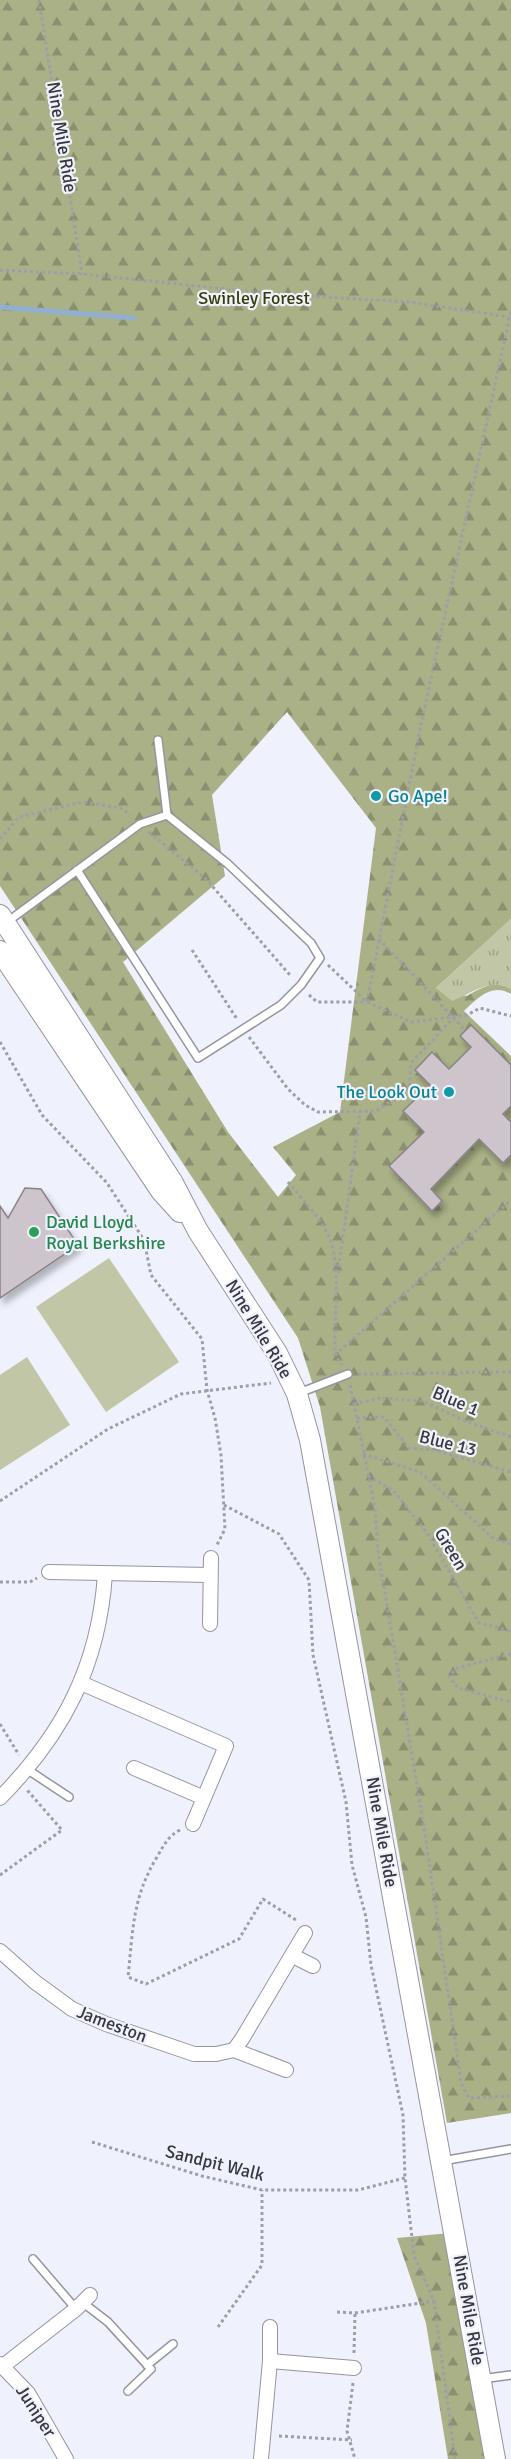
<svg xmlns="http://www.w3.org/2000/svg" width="511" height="2459" viewBox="0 0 511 2459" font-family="Signika,sans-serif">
  <defs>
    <pattern id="forest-firs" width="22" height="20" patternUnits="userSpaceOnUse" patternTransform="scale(1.5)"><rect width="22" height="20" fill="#aab187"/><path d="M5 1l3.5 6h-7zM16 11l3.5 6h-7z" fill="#8b9170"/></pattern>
    <pattern id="park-tufts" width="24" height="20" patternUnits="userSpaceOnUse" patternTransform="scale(1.5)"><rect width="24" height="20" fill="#c0c6a6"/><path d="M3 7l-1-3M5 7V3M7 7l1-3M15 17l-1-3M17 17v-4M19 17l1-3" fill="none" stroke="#9da288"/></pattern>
    <filter id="shadow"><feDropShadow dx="3.5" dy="6" stdDeviation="3" flood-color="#0004"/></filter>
  </defs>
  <rect width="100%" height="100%" fill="#eff1fc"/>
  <g fill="url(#forest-firs)" fill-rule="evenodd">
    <path d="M0 0H511V919L436 988 467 996C481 988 495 979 511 989V994C492 982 476 999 464 1011L511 1056V2113L447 2123 320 1407 298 1338 0 886ZM287 712 376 828 340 1112 273 1147 296 1175 278 1197 228 1132 123 962 225 876 212 795Z"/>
    <path d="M450 2233 489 2459H448L426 2323 397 2238Z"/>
  </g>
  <path fill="url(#park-tufts)" d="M511 919V989C491 977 471 994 452 1001L436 988Z"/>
  <g fill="#c0c6a6">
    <path d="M109 1258 179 1362 106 1412 36 1307Z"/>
    <path d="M27 1357 70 1425 0 1470V1375Z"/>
  </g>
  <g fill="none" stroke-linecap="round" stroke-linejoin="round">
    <path stroke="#92aed0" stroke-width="5" d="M0 307 134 318"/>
  </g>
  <g fill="#cec5cc" stroke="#8b8289" stroke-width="1.5" filter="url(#shadow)">
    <path d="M471 1025 511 1065V1106L503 1114 511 1122V1155L503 1163 479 1139 431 1189 442 1201 432 1211 389 1166 424 1132 403 1111 430 1085 415 1070 432 1052 449 1069 471 1047 460 1036Z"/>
    <path d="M25 1188 41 1189 78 1245 0 1298V1206L8 1218Z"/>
  </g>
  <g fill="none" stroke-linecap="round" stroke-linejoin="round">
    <g stroke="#94959f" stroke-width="10">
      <g id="lane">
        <path d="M158 740 167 815"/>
        <path d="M7 922 140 824 167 815 228 864 311 943 320 958 301 985 281 1005 198 1058 77 870"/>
        <path d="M299 1393 348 1374"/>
        <path d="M28 1770 69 1797"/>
        <path d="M442 2161 511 2149"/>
        <path d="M33 2259 76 2309"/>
        <path d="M82 2302 108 2322 151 2369 128 2391"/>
        <path d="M147 2365 173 2344"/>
        <path d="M481 2379 511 2375"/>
      </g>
    </g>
    <g stroke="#94959f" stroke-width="16">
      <g id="street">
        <path d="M49 1572 210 1575"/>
        <path d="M210 1624 211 1558"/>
        <path d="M81 1683 226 1746 193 1824"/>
        <path d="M134 1768 202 1797"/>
        <path d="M0 1798C64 1733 99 1665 105 1574"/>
        <path d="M0 1951 35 1982 72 2009 106 2024 194 2054H216L234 2050 242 2039 305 1933"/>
        <path d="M293 1956 313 1966"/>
        <path d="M234 2050 286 2070"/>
        <path d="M270 2361 354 2368"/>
        <path d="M0 2364 28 2393 66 2459"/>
        <path d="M3 2366 76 2309 90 2295"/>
        <path d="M261 2459 270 2361V2327"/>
      </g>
    </g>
    <g stroke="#94959f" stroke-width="22">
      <g id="secondary">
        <path d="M0 915 173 1183 198 1231 277 1353 297 1394 310 1440 495 2459"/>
        <path d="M0 951 161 1191 180 1212"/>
      </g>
    </g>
    <g stroke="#9d9fa7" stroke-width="3" stroke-dasharray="3 3" stroke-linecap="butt">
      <path d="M39 0 82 274"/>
      <path d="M0 270 82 274 274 294 409 302 509 317"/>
      <path d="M149 832 206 879 290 975"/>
      <path d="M0 839 19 817 83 802 121 808 130 815"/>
      <path d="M379 939 465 1030"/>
      <path d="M192 950 237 1019"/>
      <path d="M328 965 367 1002 411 1022 467 1015 480 1008 511 1016"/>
      <path d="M309 995 317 1002H365"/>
      <path d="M367 1002 420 729 511 311"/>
      <path d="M249 1037 288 1089 305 1105 318 1112 376 1111 409 1090 411 1063 455 1016"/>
      <path d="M0 1042 42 1115 107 1183 144 1240 151 1275 202 1339 207 1390 215 1418 221 1455 225 1529 217 1545"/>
      <path d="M288 1182C302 1199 321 1218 330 1239 341 1268 334 1322 335 1355L342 1365"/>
      <path d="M338 1273 360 1112"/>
      <path d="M335 1355 511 1200"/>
      <path d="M358 1374 511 1372"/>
      <path d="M350 1385 375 1508 378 1551 424 1827 461 2082 469 2098 511 2096"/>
      <path d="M354 1404 380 1398 423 1401 465 1421 511 1437"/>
      <path d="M357 1418 384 1417 409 1448 434 1450 511 1472"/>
      <path d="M363 1454 420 1472 494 1539 511 1544"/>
      <path d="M368 1476 393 1490 427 1533 479 1623 511 1631"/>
      <path d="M0 1501 108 1429 181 1394 271 1383"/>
      <path d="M224 1505 279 1534 309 1580 313 1655 346 1802 352 1865 366 1917 371 1965 403 2115 405 2178 414 2255 434 2301 455 2459"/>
      <path d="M0 1582H30L37 1578"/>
      <path d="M511 1654 457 1668 449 1676 458 1688 511 1702"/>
      <path d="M0 1724 19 1755"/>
      <path d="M180 1830C168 1836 164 1845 157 1857 132 1898 133 1931 128 1977L146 1984 239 1939 263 1899 296 1920"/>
      <path d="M0 1875 62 1830 27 1790"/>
      <path d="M92 2142 202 2176 262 2190H358L405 2178"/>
      <path d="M337 2312 355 2313 434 2301"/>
      <path d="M218 2327 262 2265V2190"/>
      <path d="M354 2353 355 2313"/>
      <path d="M353 2383 347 2431 355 2459"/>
      <path d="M279 2436 352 2440"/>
    </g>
    <use href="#lane" stroke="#fff" stroke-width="7"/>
    <use href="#street" stroke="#fff" stroke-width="14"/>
    <use href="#secondary" stroke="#fff" stroke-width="20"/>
  </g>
  <g fill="#0f9aa8" stroke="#eff1fc" stroke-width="2">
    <circle cx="376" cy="796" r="6"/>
    <circle cx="449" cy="1092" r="6"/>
  </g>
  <circle fill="#2e9e5b" stroke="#eff1fc" stroke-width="2" cx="34" cy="1232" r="6"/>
  <g text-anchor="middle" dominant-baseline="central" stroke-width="4.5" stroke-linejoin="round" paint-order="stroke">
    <g font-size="18" fill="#38393d" stroke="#eff1fc">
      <text transform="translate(62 137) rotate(81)">Nine Mile Ride</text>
      <text transform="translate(259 1329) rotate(59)">Nine Mile Ride</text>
      <text transform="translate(456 1401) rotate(23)">Blue 1</text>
      <text transform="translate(448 1443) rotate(14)">Blue 13</text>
      <text transform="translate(451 1549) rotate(59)">Green</text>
      <text transform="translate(382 1832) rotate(80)">Nine Mile Ride</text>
      <text transform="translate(112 2024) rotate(21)">Jameston</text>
      <text transform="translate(215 2163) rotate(14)">Sandpit Walk</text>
      <text transform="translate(469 2310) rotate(80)">Nine Mile Ride</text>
      <text transform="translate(36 2411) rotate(57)">Juniper</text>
    </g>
    <g font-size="18" fill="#363c07" stroke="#eff1fc">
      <text x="254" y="298">Swinley Forest</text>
    </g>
    <g font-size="18" fill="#0d838f" stroke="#eff1fc" text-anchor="start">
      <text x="388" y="796">Go Ape!</text>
      <text x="437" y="1092" text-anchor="end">The Look Out</text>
    </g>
    <g font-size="18" fill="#27864d" stroke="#eff1fc" text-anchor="start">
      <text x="46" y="1222">David Lloyd<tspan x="46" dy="21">Royal Berkshire</tspan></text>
    </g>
  </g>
</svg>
